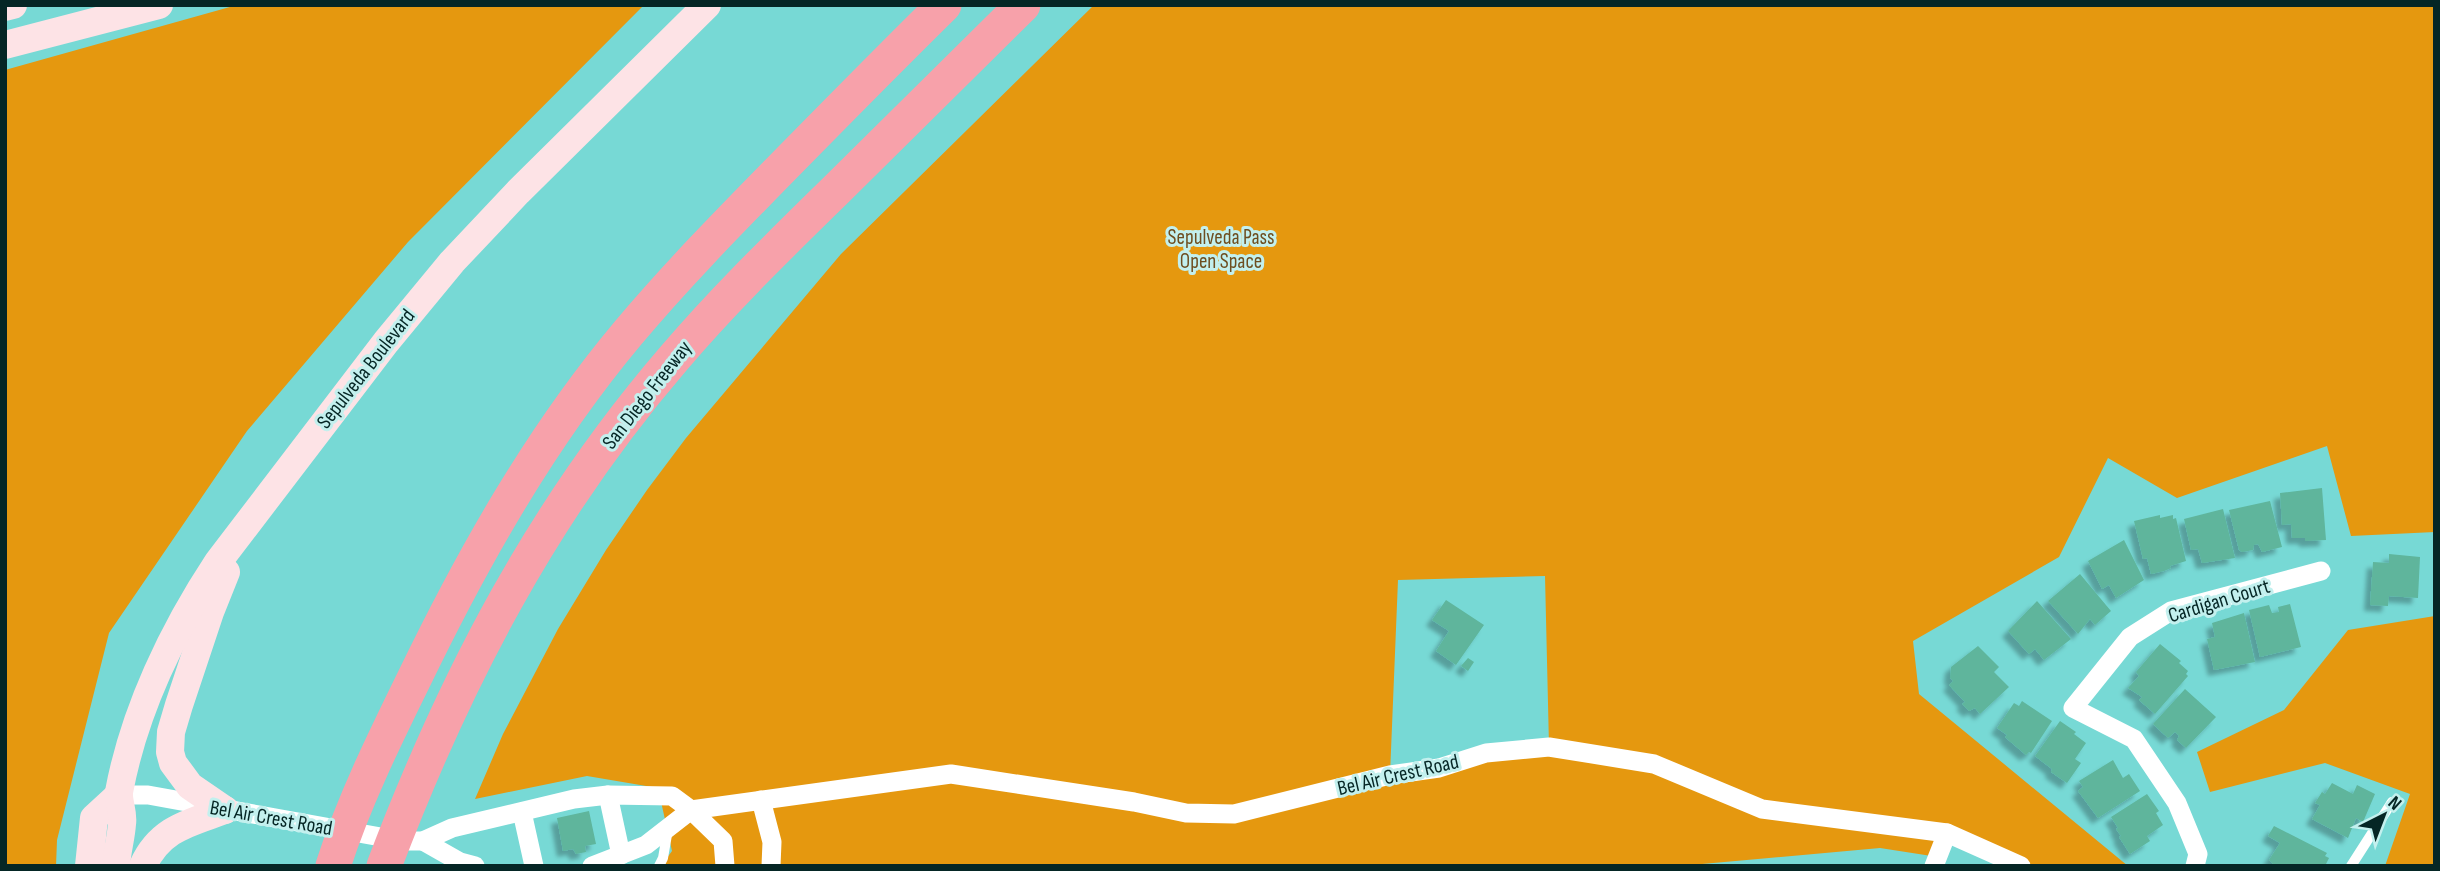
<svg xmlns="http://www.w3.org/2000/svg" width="2440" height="871" viewBox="0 0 2440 871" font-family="'Sofia Sans Condensed',sans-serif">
  <defs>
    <filter id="shadow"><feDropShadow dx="-6" dy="6" stdDeviation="2" flood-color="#0004"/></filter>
  </defs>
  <rect width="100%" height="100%" fill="#77d9d5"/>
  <g fill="#e5980f" fill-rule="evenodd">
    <path d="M237 5H644L408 242 247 431 109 633 57 840 56 866H5V70Z"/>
    <path d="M1094 5H2435V532L2351 536 2327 446 2177 498 2108 458 2059 557 1913 641 1919 694 2128 866H2021L1948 833 1938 857 1880 848 1680 866H661L672 851 658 788 587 776 475 799 503 734 558 629 606 550 647 490 686 438 841 254ZM1545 576 1549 746 1390 775 1398 580Z"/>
    <path d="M2435 616V866H2385L2410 794 2325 763 2210 792 2197 752 2284 710 2348 630Z"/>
  </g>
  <g fill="#5eb59c" filter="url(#shadow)">
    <path d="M2322 488 2326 540 2305 541V538H2292L2291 524 2282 525 2280 493Z"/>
    <path d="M2270 501 2282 547 2262 552 2258 544 2254 545 2253 550 2242 552 2239 550 2229 510Z"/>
    <path d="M2223 509 2235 558 2202 563 2198 549 2191 550 2184 519Z"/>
    <path d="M2160 515V518L2173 515V519L2176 518 2186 561 2170 566 2171 568 2164 571 2151 574 2147 558 2143 559 2134 521Z"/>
    <path d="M2124 540 2144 580 2116 598 2109 585 2102 589 2088 561Z"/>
    <path d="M2389 554 2420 557 2418 598 2389 596 2388 606 2370 605 2373 562 2389 563Z"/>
    <path d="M2080 574 2111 611 2095 625 2090 619 2078 634 2048 601Z"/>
    <path d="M1446 600 1484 625 1456 665 1436 651 1449 631 1432 620Z"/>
    <path d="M2037 601 2071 639 2044 660 2035 649 2029 654 2008 631Z"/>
    <path d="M2290 604 2301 647 2260 657 2249 610 2269 605 2272 613 2279 612 2278 607Z"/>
    <path d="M2244 613 2255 662 2214 670 2207 639 2215 637 2212 623Z"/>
    <path d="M2160 644 2181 661 2179 663 2188 671 2186 674 2188 676 2155 714 2139 700 2142 697 2128 688 2139 676 2136 672Z"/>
    <path d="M1978 646 1999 667 1994 672 2009 687 1980 714 1975 708 1969 711 1962 704 1965 702 1949 685 1953 681 1950 678 1951 667Z"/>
    <path d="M1468 658 1474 662 1468 671 1461 666Z"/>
    <path d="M2185 689 2216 717 2186 748 2177 740 2179 736 2175 732 2168 738 2153 724Z"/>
    <path d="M2022 701 2052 721 2031 753 2029 752 2026 755 2005 737 2007 735 1997 728 2014 703 2019 706Z"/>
    <path d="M2060 721 2076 732 2074 734 2086 743 2075 759 2081 763 2067 783 2051 772 2052 769 2035 756Z"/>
    <path d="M2113 760 2123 778 2129 774 2140 791 2098 818 2078 791 2083 787 2079 781Z"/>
    <path d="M2332 783 2353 794 2357 785 2375 794 2363 822 2356 818 2348 838 2312 819 2320 805 2315 803 2322 792 2325 794Z"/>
    <path d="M2147 794 2159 811 2156 813 2163 825 2147 836 2150 841 2130 854 2119 837 2121 836 2116 829 2118 828 2111 817Z"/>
    <path d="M589 811 596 844 585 846 586 852 576 854 573 849 563 851 557 818Z"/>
    <path d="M2274 826 2327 853 2325 856 2329 858 2325 866H2272L2273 864 2269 860 2280 843 2268 836Z"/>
  </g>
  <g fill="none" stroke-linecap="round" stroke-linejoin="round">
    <g stroke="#fff" stroke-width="10">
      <path d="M659 866 663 858 668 829"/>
      <path d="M2351 866 2392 802"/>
    </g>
    <g stroke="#fff" stroke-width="19">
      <path d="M119 795H148L403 841H423L452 828 574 799 608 795 672 796 691 810 723 841 725 866"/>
      <path d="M608 795 621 855"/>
      <path d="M761 800 772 842 771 866"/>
      <path d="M522 812 534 866"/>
      <path d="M423 841 460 862 475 866"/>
      <path d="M592 866 646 845 691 810 951 774 1134 802 1186 813 1234 814 1390 775 1439 768 1486 753 1549 747 1654 764 1762 809 1947 833 2021 866"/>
      <path d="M1934 866 1947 833"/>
      <path d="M2195 866 2198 854 2177 803 2134 739 2073 708 2130 637 2171 611 2321 571"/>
    </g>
    <g stroke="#fde3e6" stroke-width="28">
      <path d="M5 7 13 5"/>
      <path d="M5 45 159 5"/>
      <path d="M225 810 190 786 173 763 170 752 171 732 179 705 210 612 226 572"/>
      <path d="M89 866 94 818 119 795"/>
      <path d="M116 866C117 851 121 838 122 824 124 813 118 802 119 792 134 711 173 630 218 562L386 342 452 262 518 192 707 5"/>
      <path d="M143 866C160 828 190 823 225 810"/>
    </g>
    <g stroke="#f7a1aa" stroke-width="35">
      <path d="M333 866C354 801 384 740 414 679 473 557 540 438 628 333 675 277 726 225 778 172 833 116 888 60 944 5"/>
      <path d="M384 866C455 679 543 510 674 358 725 298 781 244 837 189 899 128 961 67 1023 5"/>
    </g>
  </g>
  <g text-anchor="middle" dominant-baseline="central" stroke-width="6" stroke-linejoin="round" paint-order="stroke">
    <g font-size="21" fill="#6e4e20" stroke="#c3f0ee">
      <text x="1221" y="237">Sepulveda Pass<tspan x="1221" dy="24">Open Space</tspan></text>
    </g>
    <g font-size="21" fill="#052625" stroke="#c3f0ee">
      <text transform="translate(366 369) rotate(-52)">Sepulveda Boulevard</text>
      <text transform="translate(647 395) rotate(-52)">San Diego Freeway</text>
      <text transform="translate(2219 601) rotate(-17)">Cardigan Court</text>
      <text transform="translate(1398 775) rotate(-13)">Bel Air Crest Road</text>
      <text transform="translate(271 818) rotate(10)">Bel Air Crest Road</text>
    </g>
  </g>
  <rect width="2440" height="871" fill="none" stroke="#052625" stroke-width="14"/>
  <g transform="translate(2384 815) rotate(42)" stroke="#c3f0ee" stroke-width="5" paint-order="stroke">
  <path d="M0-5L12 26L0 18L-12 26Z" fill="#052625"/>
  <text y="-10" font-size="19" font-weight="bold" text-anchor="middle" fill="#052625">N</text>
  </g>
</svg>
